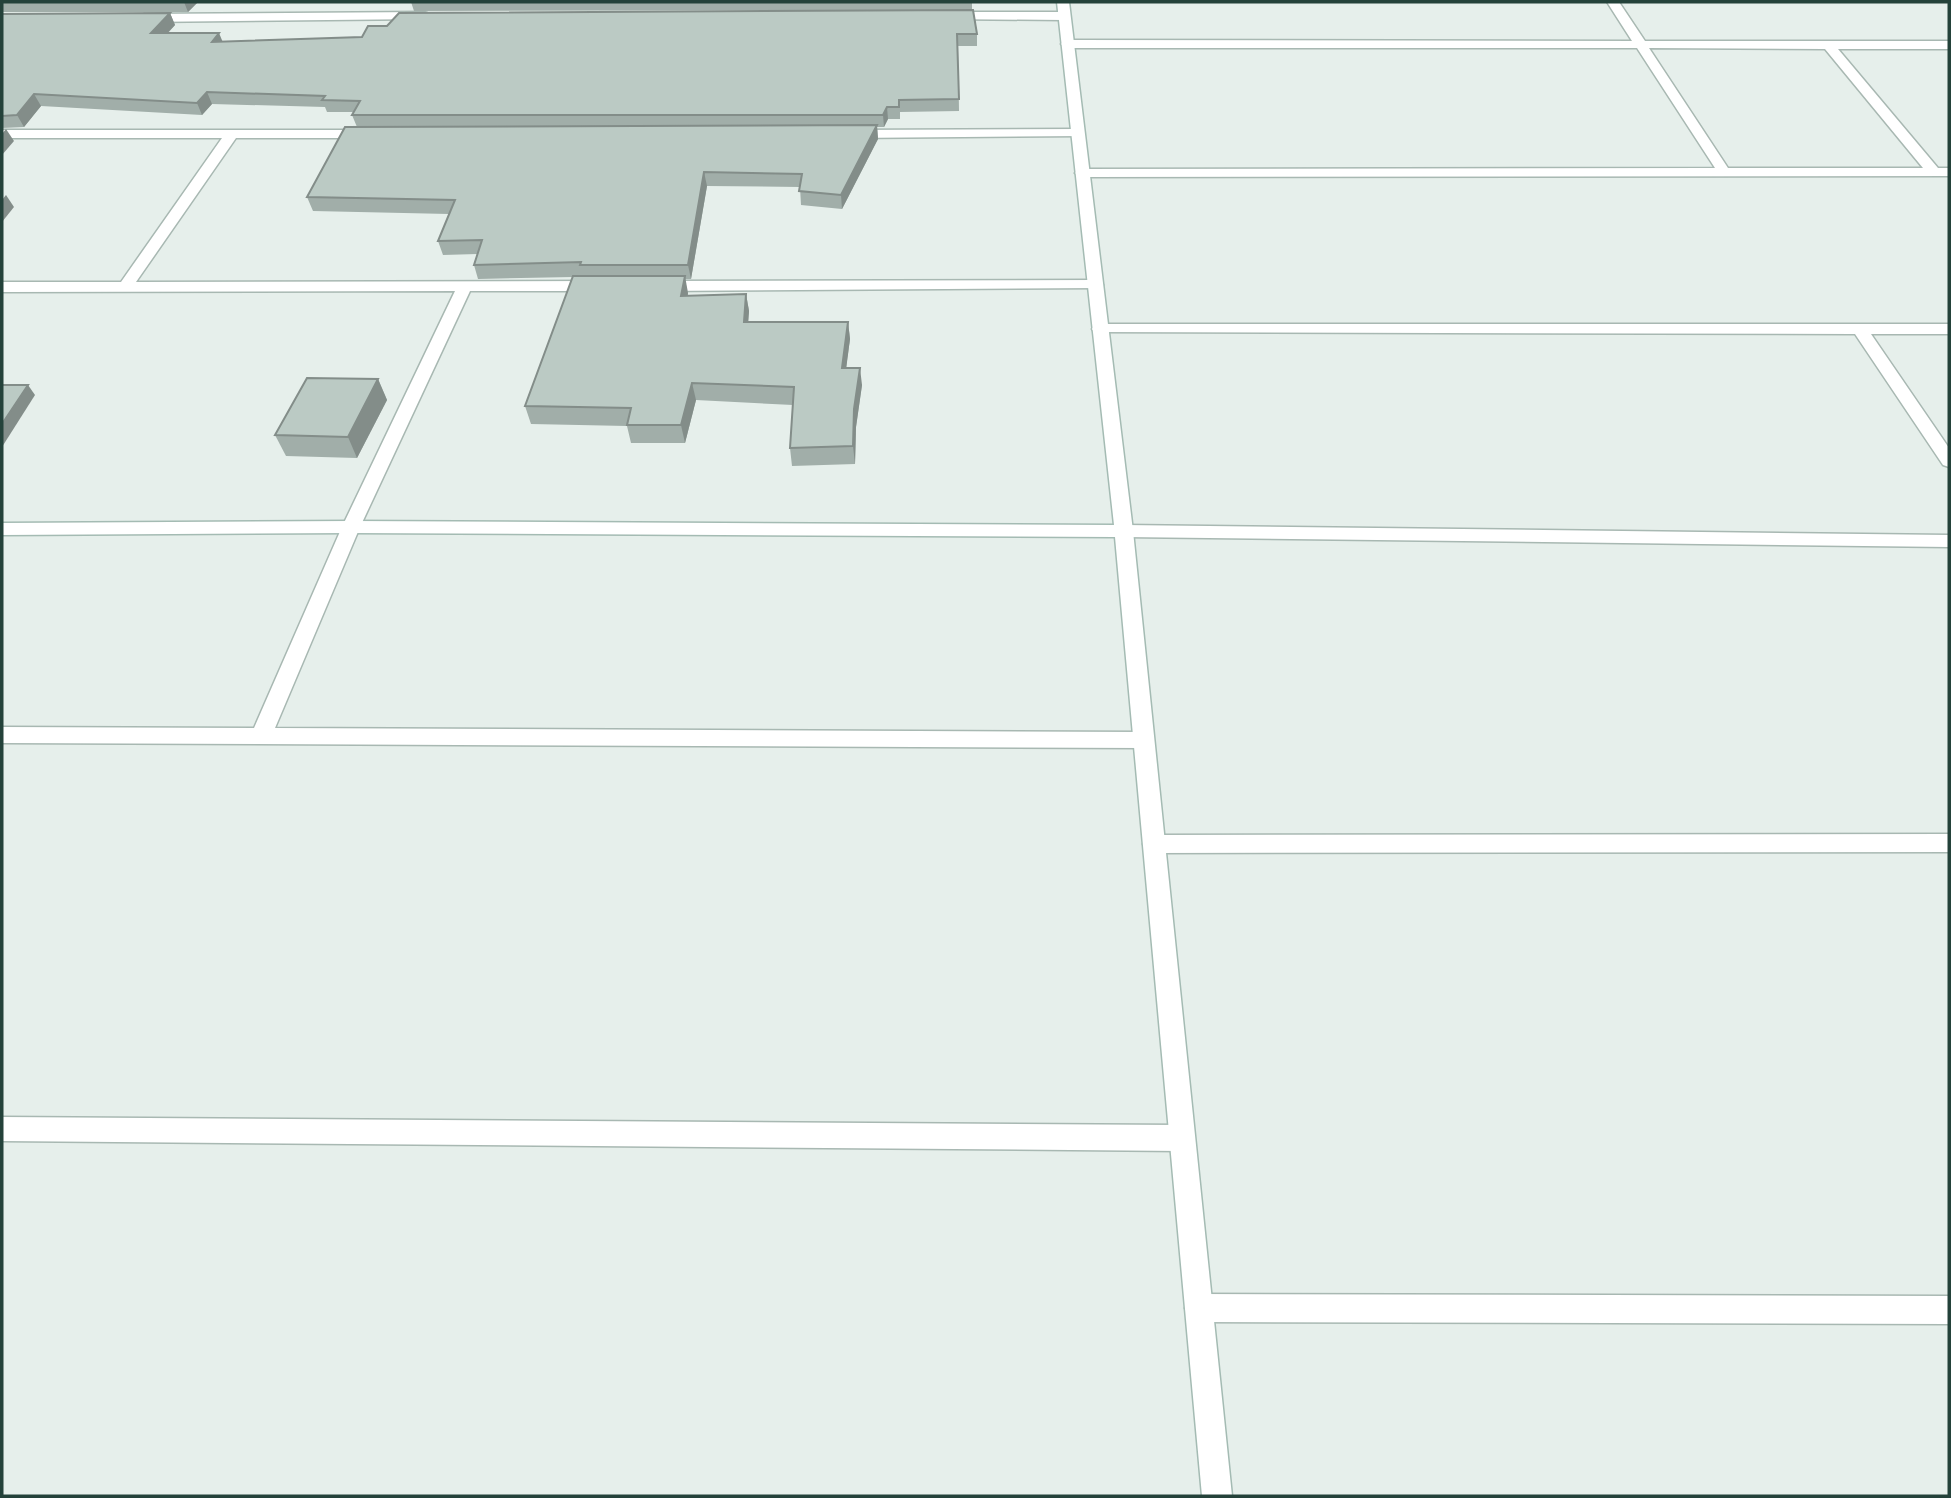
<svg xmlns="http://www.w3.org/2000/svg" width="1951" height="1498" viewBox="0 0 1951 1498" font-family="Overpass,sans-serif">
  <rect width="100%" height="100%" fill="#e6efeb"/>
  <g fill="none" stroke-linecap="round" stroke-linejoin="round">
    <g stroke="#a8b8b2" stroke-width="3">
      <g id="street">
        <path d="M1607 2H1619L1645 41H1949V49H1838L1938 168H1949V176L1082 177 1075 173 1082 169 1715 168 1637 48H1067L1061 44 1067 40 1632 41ZM1649 48 1825 49 1923 168H1728Z"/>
        <path d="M423 12 427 13V19L144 22 138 18 144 14Z"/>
        <path d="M945 12H1064L1070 16 1064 20 941 19 939 16Z"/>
        <path d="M1077 129 1084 133 1082 136 851 138 844 134 851 130Z"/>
        <path d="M2 130H367L374 134 367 138H236L136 282 598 281 606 286 598 291H470L360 527 275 728 1143 732 1150 734 1153 740 1150 746 1143 748 2 743V727L254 728 342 527 455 291 2 292V282H121L222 138H2Z"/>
        <path d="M1095 280 1103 285 1100 288 658 291 650 286 658 281Z"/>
        <path d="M1100 324H1949V334H1871L1949 448V467L1943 465 1855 334 1094 332 1092 329 1094 326Z"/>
        <path d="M1124 525 1949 535V547L1124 537 1118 535 1115 531 1118 527Z"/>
        <path d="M1949 834V852L1154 853 1146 851 1143 844 1146 837 1154 835Z"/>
        <path d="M2 1117 1181 1125 1190 1129 1194 1138 1190 1147 1181 1151 2 1141Z"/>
        <path d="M1199 1294 1949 1296V1324L1199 1322 1189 1318 1185 1308 1189 1298Z"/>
      </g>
    </g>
    <g stroke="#a4bbb3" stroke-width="3">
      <path id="secondary" d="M1057 2H1069L1133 531 1232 1496H1202L1115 537 351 533 2 535V523L351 521 1114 525Z"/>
    </g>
    <use href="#street" fill="#fff" fill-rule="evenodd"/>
    <use href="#secondary" fill="#fff" fill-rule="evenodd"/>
  </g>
  <g fill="#a1aea9">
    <path d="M2 2H198L188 12H2V13Z"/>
    <path d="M411 2H972V10L414 11Z"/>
    <path d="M170 13 175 25 168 33 223 41 977 34V46H958L959 111 900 112V119H888L884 127H877L878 139 842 209 801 205 800 187 707 186 691 279H685L688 296 746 294 749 311 748 322H848L850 339 846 368 862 385 856 427 855 464 792 466 790 448 793 405 696 400 685 443H631L627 426 531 424 525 406 573 277 478 279 474 265 477 254 443 255 438 241 449 214 313 211 307 197 357 127 352 115 354 112H327L325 107 212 104 202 115 41 106 24 127 2 128V14Z"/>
    <path d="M378 379 387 400 357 458 286 456 275 435Z"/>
  </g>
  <g fill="#838d89">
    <path d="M184 2H198L188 12Z"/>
    <path d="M170 13 175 25 157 44 151 33Z"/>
    <path d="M219 33 224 45 212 42Z"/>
    <path d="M207 92 212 104 202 115 197 103Z"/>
    <path d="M34 94 41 106 24 127 17 115Z"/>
    <path d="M887 107 888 119 884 127 883 115Z"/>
    <path d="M877 125 878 139 842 209 841 195Z"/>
    <path d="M6 129 14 141 2 155V134Z"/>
    <path d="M704 172 707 186 691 279 688 265Z"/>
    <path d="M6 195 14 207 2 222V200Z"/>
    <path d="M685 276 688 293 685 313 681 296Z"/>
    <path d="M746 294 749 311 747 339 744 322Z"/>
    <path d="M848 322 850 339 844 385 842 368Z"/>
    <path d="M860 368 862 385 856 427 855 464 853 446 854 409Z"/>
    <path d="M378 379 387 400 357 458 348 437Z"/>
    <path d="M692 383 696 400 685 443 681 425Z"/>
    <path d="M28 385 35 395 2 447V424Z"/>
  </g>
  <g fill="#bbcac4" stroke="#838d89" stroke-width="2">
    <path d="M973 10 977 34H957L959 99 899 100V107H887L883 115H352L360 101 322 100 325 96 207 92 197 103 34 94 17 115 2 116V14L170 13 151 33H219L212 42 362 37 368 26H387L399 13Z"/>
    <path d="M877 125 841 195 799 191 802 174 704 172 688 265H580L581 262 474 265 482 240 438 241 455 200 307 197 345 127Z"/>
    <path d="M573 276H685L681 296 746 294 744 322H848L842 368H860L854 409 853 446 790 448 794 387 692 383 681 425H627L631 408 525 406Z"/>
    <path d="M307 378 378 379 348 437 275 435Z"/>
    <path d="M2 385H28L2 424Z"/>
  </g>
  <rect width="1951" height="1498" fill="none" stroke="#24423a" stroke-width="7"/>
</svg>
